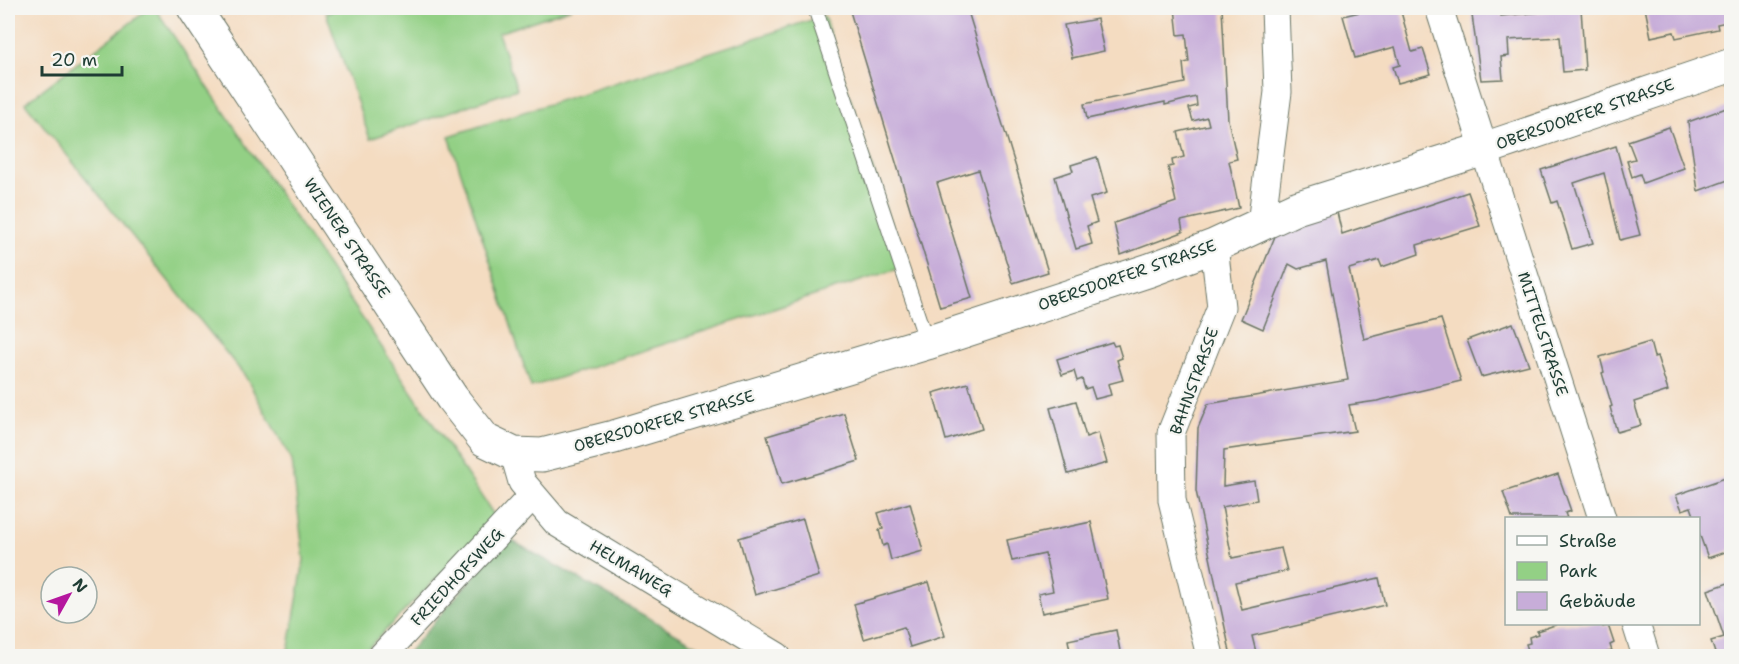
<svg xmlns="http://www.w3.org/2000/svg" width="1739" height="664" viewBox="0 0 1739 664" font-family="'Shantell Sans',sans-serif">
  <rect width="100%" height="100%" fill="#f6f6f2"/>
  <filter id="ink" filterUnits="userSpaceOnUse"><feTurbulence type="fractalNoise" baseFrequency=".0167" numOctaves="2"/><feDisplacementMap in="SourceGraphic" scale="12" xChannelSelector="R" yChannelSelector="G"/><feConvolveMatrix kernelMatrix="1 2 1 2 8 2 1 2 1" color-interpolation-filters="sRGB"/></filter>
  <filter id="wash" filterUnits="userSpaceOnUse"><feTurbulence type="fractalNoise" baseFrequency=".008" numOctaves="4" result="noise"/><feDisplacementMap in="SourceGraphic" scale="24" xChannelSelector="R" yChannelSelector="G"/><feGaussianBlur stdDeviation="1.35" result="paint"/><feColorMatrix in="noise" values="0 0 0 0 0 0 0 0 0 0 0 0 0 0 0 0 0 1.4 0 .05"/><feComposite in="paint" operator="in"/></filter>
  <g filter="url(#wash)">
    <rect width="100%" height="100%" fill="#f4dcc1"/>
    <g fill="#93d085" stroke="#59865c" stroke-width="1.5">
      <path d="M150 8H155L496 518 360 656H284L289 647 304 560 292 461 245 376 25 103Z"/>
      <path d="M341 8H572L498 33 517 89 370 139 326 13Z"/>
      <path d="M824 16 904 267 531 387 449 136Z"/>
    </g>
    <path fill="#76b272" stroke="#4a7853" stroke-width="1.5" d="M507 538 716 656H405Z"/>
    <g id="blocks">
      <g fill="#c7add9">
        <path d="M849 8H967L1048 272 1013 283 978 170 937 183 972 298 940 307Z"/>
        <path d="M1175 8H1222L1228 120 1237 159 1229 161 1239 208 1181 221 1183 232 1121 255 1114 223 1176 202 1168 167 1173 166 1172 160 1184 157 1178 132 1209 125 1207 117 1193 121 1189 108 1197 106 1196 97 1165 105V102L1087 119 1084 104 1185 83 1183 63 1189 62 1186 34 1178 35Z"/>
        <path d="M1376 8H1400L1412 52 1423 49 1431 74 1398 83 1393 67 1400 65 1395 47 1355 58 1343 16Z"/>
        <path d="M1471 8H1500L1501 16 1581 8 1585 70 1563 72 1560 37 1508 40 1509 56 1501 57 1503 79 1481 80Z"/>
        <path d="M1645 8H1729L1732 21 1717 24 1718 29 1676 38 1674 32 1651 37Z"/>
        <path d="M1097 19 1104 51 1072 58 1064 25Z"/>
        <path d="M1729 107 1731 114V179L1698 191 1688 122Z"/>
        <path d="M1669 127 1684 168 1643 183 1640 174 1632 177 1627 161 1635 159 1628 141Z"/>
        <path d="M1616 146 1640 235 1620 240 1604 173 1574 183 1593 243 1572 249 1557 201 1552 203 1541 170Z"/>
        <path d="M1097 157 1107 193 1090 198 1097 222 1087 226 1092 244 1076 249 1055 177 1073 171 1071 165Z"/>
        <path d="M1468 192 1480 226 1417 245 1419 254 1382 267 1379 260 1349 269 1364 339 1441 319 1461 381 1377 401 1349 405 1355 431 1224 450 1223 486 1254 481 1257 500 1222 507 1232 558 1281 548 1287 571 1235 582 1242 610 1379 578 1385 605 1252 636 1257 656H1231L1196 491 1198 428 1208 404 1348 380 1326 261 1298 269 1289 264 1263 329 1241 319 1278 229 1337 212 1342 234Z"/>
        <path d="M1513 323 1529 365 1481 377 1467 340Z"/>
        <path d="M1112 342 1114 346 1118 345 1122 358 1117 360 1123 380 1108 384 1111 395 1095 399 1091 387 1085 389 1082 379 1077 381 1074 371 1062 375 1057 359Z"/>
        <path d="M1650 342 1654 357 1657 356 1668 391 1634 402 1641 425 1617 432 1610 407 1612 406 1602 373 1604 372 1600 357Z"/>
        <path d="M968 383 982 429 946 440 933 393Z"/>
        <path d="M1076 401 1086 437 1098 433 1107 463 1068 474 1050 408Z"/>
        <path d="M844 413 859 461 782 484 767 436Z"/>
        <path d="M1558 474 1571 511 1565 513 1567 518H1512L1503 492Z"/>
        <path d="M1731 476V550L1708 558 1698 530V518H1695L1691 507 1682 510 1676 495Z"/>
        <path d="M910 503 923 551 891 560 887 544 883 546 879 530 883 529 878 513Z"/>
        <path d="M803 519 819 576 755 595 739 538Z"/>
        <path d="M1091 522 1108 599 1042 613 1038 594 1053 591 1045 554 1012 561 1007 540Z"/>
        <path d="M929 582 945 636 910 647 904 627 864 639 854 604Z"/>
        <path d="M1731 582V656H1716L1711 641 1724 637 1708 590Z"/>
        <path d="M1558 624H1602L1603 627 1608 625 1614 643 1610 645 1612 651 1594 656H1530L1526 644 1530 643 1529 637 1538 634 1537 631Z"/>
        <path d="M1116 630 1121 656H1071L1068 640Z"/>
      </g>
    </g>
  </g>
  <g filter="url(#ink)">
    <use href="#blocks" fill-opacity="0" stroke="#6a7565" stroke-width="1.5"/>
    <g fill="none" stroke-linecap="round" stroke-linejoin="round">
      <g stroke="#6a7565" stroke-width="16">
        <path id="lane" d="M815 8 927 343"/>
      </g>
      <g stroke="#6a7565" stroke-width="29">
        <g id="street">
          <path d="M1439 8 1602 518"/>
          <path d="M1261 224 1278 92 1275 8"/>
          <path d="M514 454 522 482 557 523 777 656"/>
          <path d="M1636 624 1646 656"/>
          <path d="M382 656 532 496"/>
          <path d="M1210 656 1172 500 1171 433 1221 307 1214 246"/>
        </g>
      </g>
      <g stroke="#6a7565" stroke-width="35">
        <path id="secondary" d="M194 8 452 398 485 440 514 454 542 455 614 437 927 343 1150 270 1214 246 1296 208 1484 149 1732 65"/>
      </g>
      <use href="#lane" stroke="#fff" stroke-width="14"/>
      <use href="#street" stroke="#fff" stroke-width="27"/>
      <use href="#secondary" stroke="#fff" stroke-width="33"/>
    </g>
  </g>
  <g text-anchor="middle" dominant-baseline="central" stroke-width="4.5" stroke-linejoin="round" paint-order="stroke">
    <g font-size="16" fill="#1f3d34" stroke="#f6f6f2">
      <text transform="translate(1585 114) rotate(-19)">OBERSDORFER STRASSE</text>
      <text transform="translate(347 238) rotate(56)">WIENER STRASSE</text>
      <text transform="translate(1127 275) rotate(-19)">OBERSDORFER STRASSE</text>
      <text transform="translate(1543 334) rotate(72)">MITTELSTRASSE</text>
      <text transform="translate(1194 381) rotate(-70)">BAHNSTRASSE</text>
      <text transform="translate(664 421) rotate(-16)">OBERSDORFER STRASSE</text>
      <text transform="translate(631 568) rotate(31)">HELMAWEG</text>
      <text transform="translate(457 577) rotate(-47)">FRIEDHOFSWEG</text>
    </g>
  </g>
  <rect width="1739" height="664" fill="none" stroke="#f6f6f2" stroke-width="30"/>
  <rect x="1505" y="517" width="195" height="108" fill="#f6f6f2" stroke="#a0aca6" stroke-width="1.5"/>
  <rect x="1517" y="536" width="30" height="9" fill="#ffffff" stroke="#a0aca6" stroke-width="1.5"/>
  <text x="1559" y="547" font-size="18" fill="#1f3d34">Straße</text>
  <rect x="1517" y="562" width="30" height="18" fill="#93d085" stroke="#a0aca6" stroke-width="1.5"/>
  <text x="1559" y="577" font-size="18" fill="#1f3d34">Park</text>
  <rect x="1517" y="592" width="30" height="18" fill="#c7add9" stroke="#a0aca6" stroke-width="1.5"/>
  <text x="1559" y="607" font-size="18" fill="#1f3d34">Gebäude</text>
  <g transform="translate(69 595) rotate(50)"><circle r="28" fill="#f6f6f2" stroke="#a0aca6" stroke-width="1.5"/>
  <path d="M0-4.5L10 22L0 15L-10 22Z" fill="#b5179e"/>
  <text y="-9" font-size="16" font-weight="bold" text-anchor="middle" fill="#1f3d34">N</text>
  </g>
  <path d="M42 66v9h80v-9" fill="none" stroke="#1f3d34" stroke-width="3"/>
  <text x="51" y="66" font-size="18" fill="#1f3d34" stroke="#f6f6f2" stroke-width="4.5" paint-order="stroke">20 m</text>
</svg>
